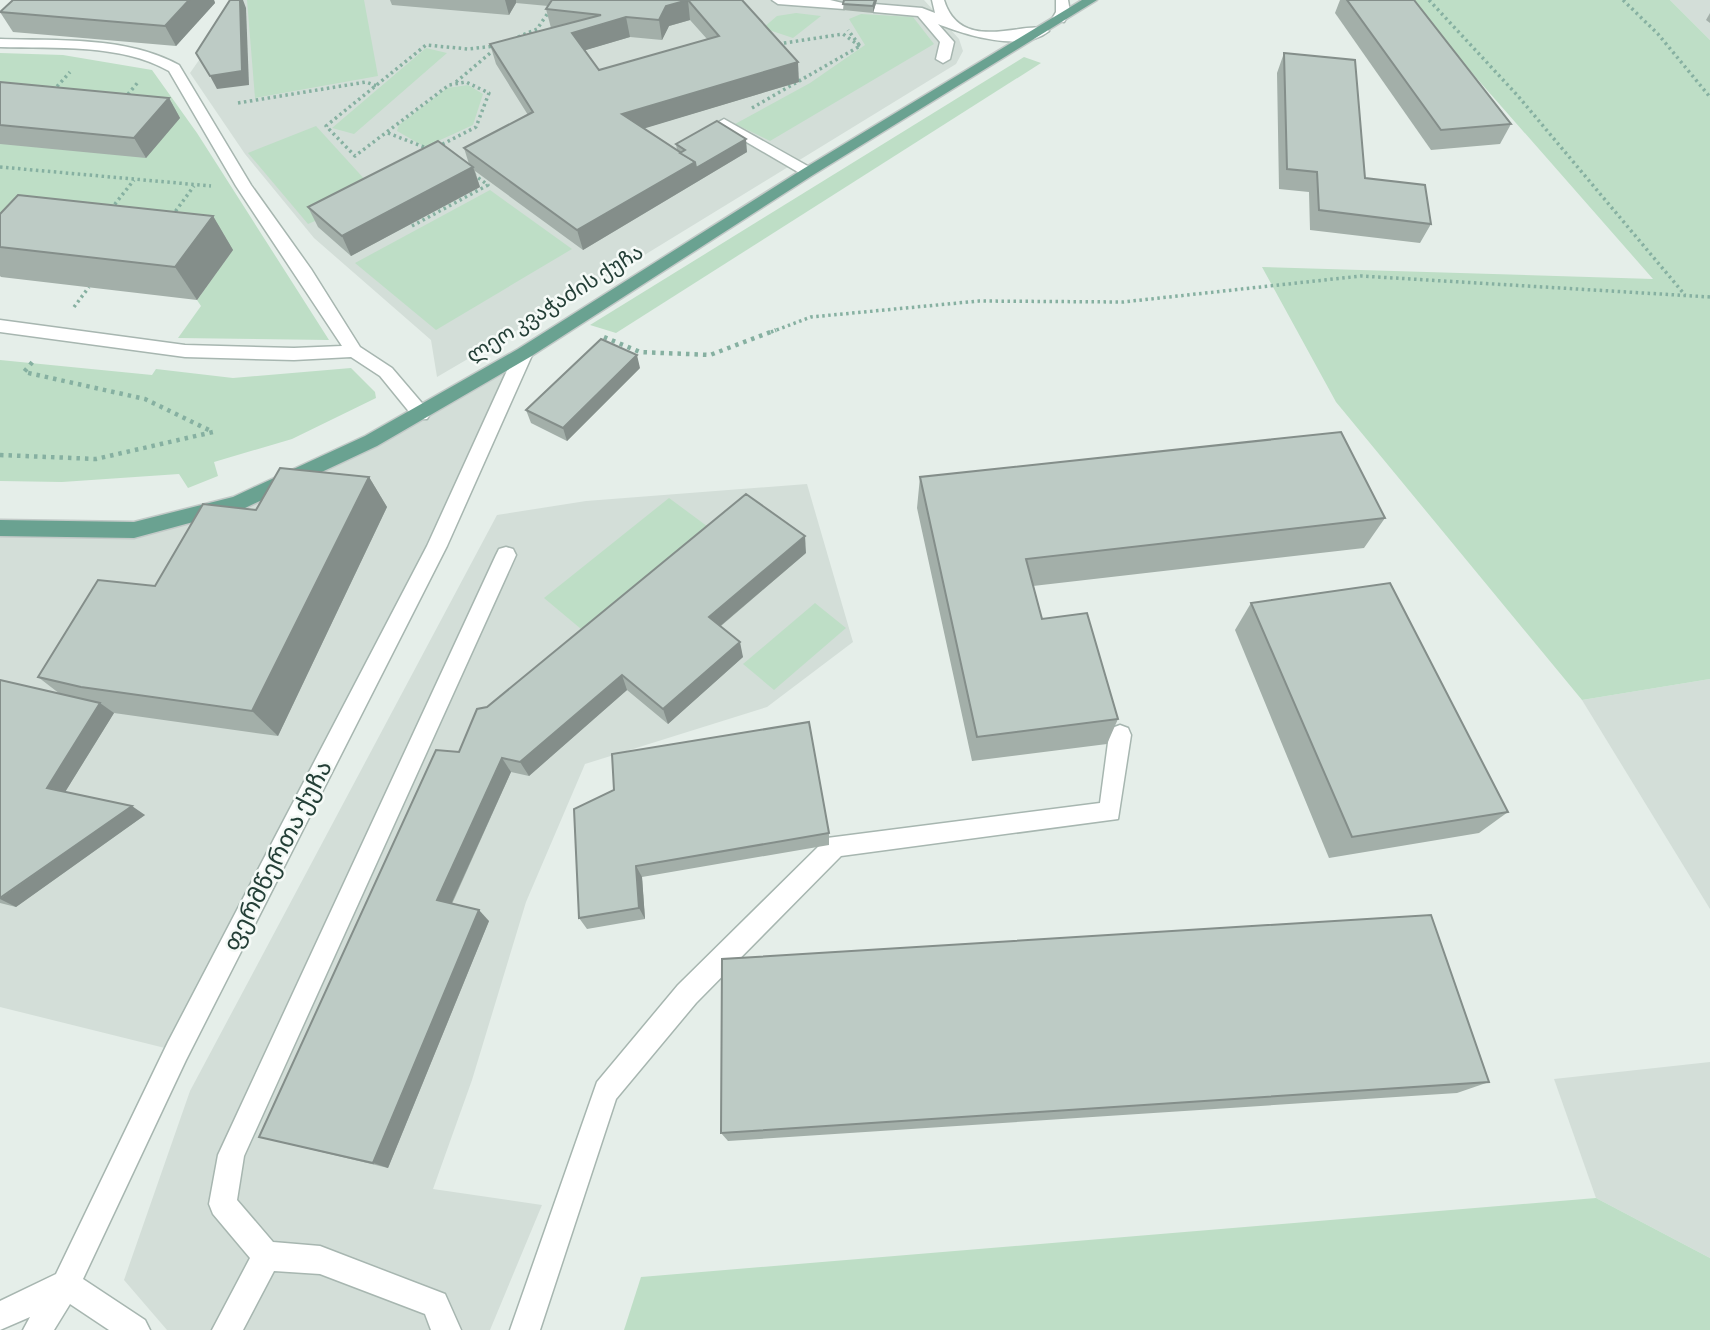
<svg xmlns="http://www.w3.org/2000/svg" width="1710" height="1330" viewBox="0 0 1710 1330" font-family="'Sofia Sans Condensed','Noto Sans Georgian',sans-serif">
  <rect width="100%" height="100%" fill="#e5eee9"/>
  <g fill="#d3ded8">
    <path d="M241 0H924L959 39 963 51 956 64 633 262 437 377 431 340 314 238 245 154 190 73Z"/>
    <path d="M1670 0H1710V40Z"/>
    <path d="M524 353 177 1051 0 1007V529L134 530 238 503Z"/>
    <path d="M807 484 853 642 767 707 585 764 526 902 472 1080 433 1189 542 1205 490 1330H167L124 1280 190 1091 497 515 586 501Z"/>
    <path d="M1710 679V909L1582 700Z"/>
    <path d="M1710 1062V1258L1596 1198 1554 1079Z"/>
  </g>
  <g fill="#bedec6">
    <path d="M247 0H364L378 76 255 98Z"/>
    <path d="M1408 0H1670L1710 40V679L1582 700 1336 402 1262 267 1653 279Z"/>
    <path d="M796 13 821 16 793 38 763 28 777 16Z"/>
    <path d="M861 14 913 17 934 44 770 141 735 124 810 83 865 45 849 19Z"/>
    <path d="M426 48 447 53 354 134 332 128Z"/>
    <path d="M0 53 63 55 152 70 197 133 329 340 178 338 201 306 197 300 232 251 0 223Z"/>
    <path d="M1024 57 1041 63 616 333 590 325Z"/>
    <path d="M468 85 483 94 473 125 425 147 397 131 399 125 447 88Z"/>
    <path d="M316 126 378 194 308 224 248 153Z"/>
    <path d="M490 190 572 249 436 330 355 263Z"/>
    <path d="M0 360 152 375 156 369 233 378 351 368 375 392 376 398 292 439 214 462 218 476 188 488 179 474 62 482 0 481Z"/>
    <path d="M669 498 719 535 593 639 544 598Z"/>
    <path d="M815 603 846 628 774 690 743 664Z"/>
    <path d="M1596 1198 1710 1258V1330H624L641 1277Z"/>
  </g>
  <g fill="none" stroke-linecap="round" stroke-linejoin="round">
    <g stroke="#a7b6b0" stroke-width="3">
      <g id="minor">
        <path d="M772 0H830L851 5 844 9 778 4Z"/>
        <path d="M932 0H944C962 58 1031 16 1049 31 1022 53 966 35 938 24L954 42 950 59 943 63 936 59 940 42 918 16 874 12 867 8 874 4 922 8 935 13Z"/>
        <path d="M1056 0H1068L1070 12 1064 22 1052 19 1056 12Z"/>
        <path d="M0 39C58 41 126 36 179 65L251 185 311 269 360 347 392 368 427 409 430 414 427 419H415L380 376 351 357 294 360 185 357 0 332V320L185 345 294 348 342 346 236 186 169 71C120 43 55 49 0 47Z"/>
        <path d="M724 119 813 169 816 172 808 177 803 175 719 126 717 123Z"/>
        <path d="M524 347 533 353 447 546 186 1060 83 1279 145 1320 150 1330H109L70 1304 54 1330H23L30 1317 0 1330V1301L56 1274 168 1042 427 546 515 353Z"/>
        <path d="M506 547 513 549 516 555 244 1156 237 1200 273 1242 320 1246 445 1294 461 1330H431L425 1314 320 1274 274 1271 243 1330H212L250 1258 213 1214 209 1204 218 1155 496 555 499 549Z"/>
        <path d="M1120 725 1128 728 1131 735 1118 819 841 856 696 1003 616 1099 540 1330H510L597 1082 678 985 827 838 1100 803 1109 735 1112 728Z"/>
      </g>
    </g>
    <g stroke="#c2c9c7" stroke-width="3">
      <path id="major" d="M1082 0H1097L813 175 530 357 377 446 245 508 134 538 0 536V520L134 522 233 497 365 436 518 349 803 169Z"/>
    </g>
    <g stroke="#86b0a1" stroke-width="3.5" stroke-dasharray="2.5 3.5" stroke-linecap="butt">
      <path d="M1429 0 1518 96 1685 295"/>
      <path d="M1623 0 1658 34 1710 97"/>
      <path d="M518 37 537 29 550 10"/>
      <path d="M778 44 843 34 860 46"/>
      <path d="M456 82 495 49"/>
      <path d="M53 91 70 72"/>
      <path d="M124 99 139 81"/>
      <path d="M238 103 366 82 377 86"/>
      <path d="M752 108 860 46 848 30"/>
      <path d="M388 133 429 149"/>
      <path d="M437 147 476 127 489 93 466 82 449 85 355 156 326 126 426 45 468 49 495 46"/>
      <path d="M0 167 211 186"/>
      <path d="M111 209 134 180"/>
      <path d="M172 216 194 186"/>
      <path d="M412 226 488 185 473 174"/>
      <path d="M74 307 89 287"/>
      <path d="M771 332 811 317 979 301 1123 302 1361 276 1710 297"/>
    </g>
    <g stroke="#86b0a1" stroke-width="4.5" stroke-dasharray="3.5 5" stroke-linecap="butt">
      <path d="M604 337 640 352 710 355 776 330"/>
      <path d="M0 455 96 459 213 432 145 399 24 372 35 359"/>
    </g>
    <use href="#minor" fill="#fff" fill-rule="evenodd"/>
    <use href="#major" fill="#6aa291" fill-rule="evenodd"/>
  </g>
  <g fill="#a3afa9" fill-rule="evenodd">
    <path d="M13 0H214L215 3 176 46 13 32 0 12Z"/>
    <path d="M390 0H742L799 82 644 128 677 150 676 144 747 152 583 250 475 171 480 187 351 256 318 227 308 207 469 164 464 148 528 115 496 64 490 44 551 28 546 9 548 6 516 3 509 15 392 5ZM690 20 707 39 599 70 585 50 630 37 662 40 669 26Z"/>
    <path d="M844 0H877L873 13 843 10Z"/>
    <path d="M1340 0H1414L1511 124 1500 144 1431 150 1335 13Z"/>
    <path d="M1710 13V23L1706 20Z"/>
    <path d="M1284 53 1365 178 1431 224 1420 243 1310 230 1309 192 1279 189 1277 73Z"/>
    <path d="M0 82 169 98 180 118 146 158 0 144Z"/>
    <path d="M0 214 213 216 233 250 197 300 1 277 0 276Z"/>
    <path d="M640 368 567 441 531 423 526 410Z"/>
    <path d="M369 477 387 507 278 736 114 713 65 792 145 815 16 907 0 903V680L60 694 38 677 155 586 256 510Z"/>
    <path d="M920 477 1385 518 1364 548 1033 586 1042 619 1118 719 1107 744 972 761 917 508Z"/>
    <path d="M806 553 721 626 743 657 668 724 627 690 529 776 511 772 452 904 489 921 388 1168 259 1137 459 752 487 707Z"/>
    <path d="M1251 603 1508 812 1479 833 1329 858 1235 630Z"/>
    <path d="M574 809 829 833V845L642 877 645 919 587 929 579 918Z"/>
    <path d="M1489 1082 1457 1093 728 1141 721 1133Z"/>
  </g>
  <g fill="#848e8a">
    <path d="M189 0H214L215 3 176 46 165 26Z"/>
    <path d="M240 0H243L246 8 249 85 217 89 210 76Z"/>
    <path d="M505 0H516V3L509 15Z"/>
    <path d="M688 0 690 20 669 26 662 40 659 20 666 6Z"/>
    <path d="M875 0H877L873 13V6Z"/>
    <path d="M626 17 630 37 576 53 572 33Z"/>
    <path d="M798 62 799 82 626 134 622 114Z"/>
    <path d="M169 98 180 118 146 158 134 138Z"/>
    <path d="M746 139 747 152 583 250 577 230 695 162Z"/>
    <path d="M473 167 480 187 351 256 342 236Z"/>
    <path d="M213 216 233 250 197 300 175 267Z"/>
    <path d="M637 355 640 368 567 441 563 428Z"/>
    <path d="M369 477 387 507 278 736 252 711Z"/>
    <path d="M805 536 806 553 712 633 709 617Z"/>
    <path d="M740 642 743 657 668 724 663 709Z"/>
    <path d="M622 675 627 690 529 776 520 762Z"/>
    <path d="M100 703 114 713 62 797 47 788Z"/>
    <path d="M502 758 511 772 448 911 437 900Z"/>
    <path d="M132 806 145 815 16 907 0 899Z"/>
    <path d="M636 866 642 877 645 919 639 908Z"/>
    <path d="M479 910 489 921 388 1168 373 1163Z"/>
  </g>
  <g fill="#bdcbc5" stroke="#848e8a" stroke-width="2" fill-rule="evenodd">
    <path d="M13 0H189L165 26 0 12Z"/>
    <path d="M230 0H240L242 71 210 76 196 53Z"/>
    <path d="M552 0H742L798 62 622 114 695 162 577 230 464 148 533 112 490 44 601 15 546 9ZM688 0 719 36 599 70 572 33 626 17 659 20 666 6Z"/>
    <path d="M844 0H875L873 6 843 4Z"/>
    <path d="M1347 0H1414L1511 124 1441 130Z"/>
    <path d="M1284 53 1355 60 1365 178 1425 185 1431 224 1319 210 1317 172 1287 169Z"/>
    <path d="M0 82 169 98 134 138 0 125Z"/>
    <path d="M717 121 746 139 696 168 695 162 680 153 685 150 676 144Z"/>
    <path d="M438 141 473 167 342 236 308 207Z"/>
    <path d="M18 195 213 216 175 267 0 247V214Z"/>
    <path d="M601 339 637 355 563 428 526 410Z"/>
    <path d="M1341 432 1385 518 1026 559 1042 619 1087 613 1118 719 977 737 920 477Z"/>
    <path d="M280 468 369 477 252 711 81 687 38 677 98 580 155 586 203 504 256 510Z"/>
    <path d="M746 494 805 536 709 617 740 642 663 709 622 675 520 762 502 758 437 900 479 910 373 1163 259 1137 436 750 459 752 477 709 487 707Z"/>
    <path d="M1390 583 1508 812 1352 837 1251 603Z"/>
    <path d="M0 680 100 703 47 788 132 806 0 898Z"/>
    <path d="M809 722 829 833 636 866 639 908 579 918 574 809 614 790 612 754Z"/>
    <path d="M1431 915 1489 1082 721 1133 722 959Z"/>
  </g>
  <g text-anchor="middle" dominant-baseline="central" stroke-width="5" stroke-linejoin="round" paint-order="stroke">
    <g font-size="21" fill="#243f37" stroke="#f5faf7">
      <text transform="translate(555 304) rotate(-32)">ლეო კვაჭაძის ქუჩა</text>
    </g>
    <g font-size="24" fill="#243f37" stroke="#f5faf7">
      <text transform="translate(278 856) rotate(-63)">ფერმწერთა ქუჩა</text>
    </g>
  </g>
</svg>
